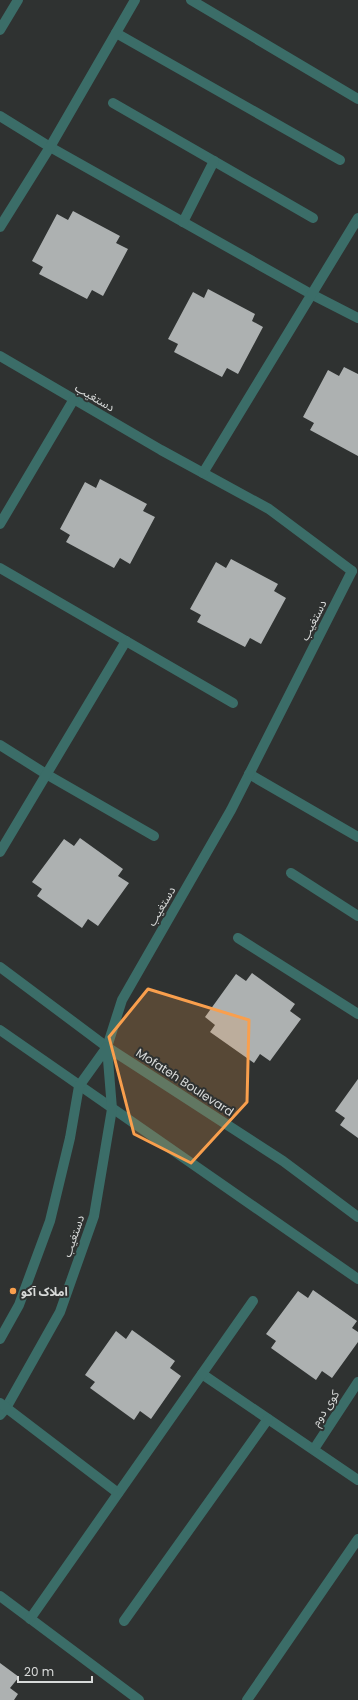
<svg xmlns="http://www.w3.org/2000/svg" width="358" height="1700" viewBox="0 0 358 1700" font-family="Poppins,'Noto Sans Arabic',sans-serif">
  <rect width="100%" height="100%" fill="#2f3231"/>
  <g fill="#adb1b1">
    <path d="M73 211 120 236 116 243 128 249 103 296 92 290 87 299 39 274 43 267 32 261 57 214 68 220Z"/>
    <path d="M208 289 255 314 252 321 263 327 238 374 227 368 222 377 174 352 178 344 168 339 193 292 204 298Z"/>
    <path d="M344 367 358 374V456L310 430 314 423 303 417 328 370 339 376Z"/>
    <path d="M100 479 147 504 143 511 155 517 130 564 120 558 114 568 66 542 70 535 60 529 85 482 96 488Z"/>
    <path d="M231 559 278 584 274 591 286 598 261 644 250 638 245 647 197 622 201 615 190 609 216 562 226 568Z"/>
    <path d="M80 838 123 869 118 876 129 883 98 926 88 919 82 928 37 896 42 889 32 882 64 839 74 846Z"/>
    <path d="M252 973 295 1004 290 1011 301 1019 270 1061 260 1054 254 1063 210 1032 215 1025 205 1017 236 974 246 981Z"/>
    <path d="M358 1079V1138L340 1125 345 1118 335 1111Z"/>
    <path d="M313 1290 357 1321 352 1328 358 1332V1342L332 1378 322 1371 316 1380 271 1348 276 1341 266 1334 298 1291 308 1298Z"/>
    <path d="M132 1330 175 1361 170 1368 181 1376 151 1419 140 1411 134 1420 90 1388 95 1382 85 1375 116 1331 126 1339Z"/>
    <path d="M0 1663 19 1677 10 1688 18 1694 14 1700H0Z"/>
  </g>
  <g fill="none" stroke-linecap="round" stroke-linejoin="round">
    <g stroke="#3b6d68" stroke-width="10">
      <path d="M191 0 358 99"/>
      <path d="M0 30 18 0"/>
      <path d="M116 33 340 160"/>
      <path d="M113 103 313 218"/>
      <path d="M0 116 50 147 311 294 358 318"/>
      <path d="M183 222 214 161"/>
      <path d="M0 227 50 147 135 0"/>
      <path d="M0 356 161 450 269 509 352 571"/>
      <path d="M203 473 358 218"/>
      <path d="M0 524 74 399"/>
      <path d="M0 568 233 703"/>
      <path d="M0 745 46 774 154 836"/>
      <path d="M249 774 358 837"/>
      <path d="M0 852 126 641"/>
      <path d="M291 873 358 916"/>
      <path d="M238 938 358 1014"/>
      <path d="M0 967 107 1047 283 1161 358 1217"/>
      <path d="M0 1030 358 1279"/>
      <path d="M107 1047 122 1000 231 810 352 571"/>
      <path d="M0 1339 19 1305 50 1221 70 1138 79 1086 107 1047 112 1109 94 1216 60 1312 6 1408 0 1415"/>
      <path d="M202 1374 358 1480"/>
      <path d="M0 1403 118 1493"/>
      <path d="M314 1449 358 1382"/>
      <path d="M0 1596 139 1700"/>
      <path d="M30 1619 253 1301"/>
      <path d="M124 1621 268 1419"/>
      <path d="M247 1700 358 1539"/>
    </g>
  </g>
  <path fill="#f99f4d" fill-opacity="0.2" stroke="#f99f4d" stroke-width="3" stroke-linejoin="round" d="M148 989 249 1020 247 1102 191 1163 134 1134 109 1037Z"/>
  <circle fill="#f99f4d" stroke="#2f3231" stroke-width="1.5" cx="13" cy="1291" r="4"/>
  <g text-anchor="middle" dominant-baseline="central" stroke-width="4" stroke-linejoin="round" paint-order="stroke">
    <g font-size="12" fill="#d8dad9" stroke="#2f3231">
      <text transform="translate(95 397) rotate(30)">دستغیب</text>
      <text transform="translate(313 620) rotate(-63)">دستغیب</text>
      <text transform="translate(161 906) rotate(-60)">دستغیب</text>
      <text transform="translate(185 1082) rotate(33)">Mofateh Boulevard</text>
      <text transform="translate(73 1236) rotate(-71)">دستغیب</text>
      <text transform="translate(325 1408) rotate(-57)">کوی دوم</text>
    </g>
    <g font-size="12" font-weight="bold" fill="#d8dad9" stroke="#2f3231" text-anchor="start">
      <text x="21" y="1291">املاک آکو</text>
    </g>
  </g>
  <path d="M18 1676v6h74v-6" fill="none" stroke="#d8dad9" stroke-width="2"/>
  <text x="24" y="1676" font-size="12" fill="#d8dad9" stroke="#2f3231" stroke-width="3" paint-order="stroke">20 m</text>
</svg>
